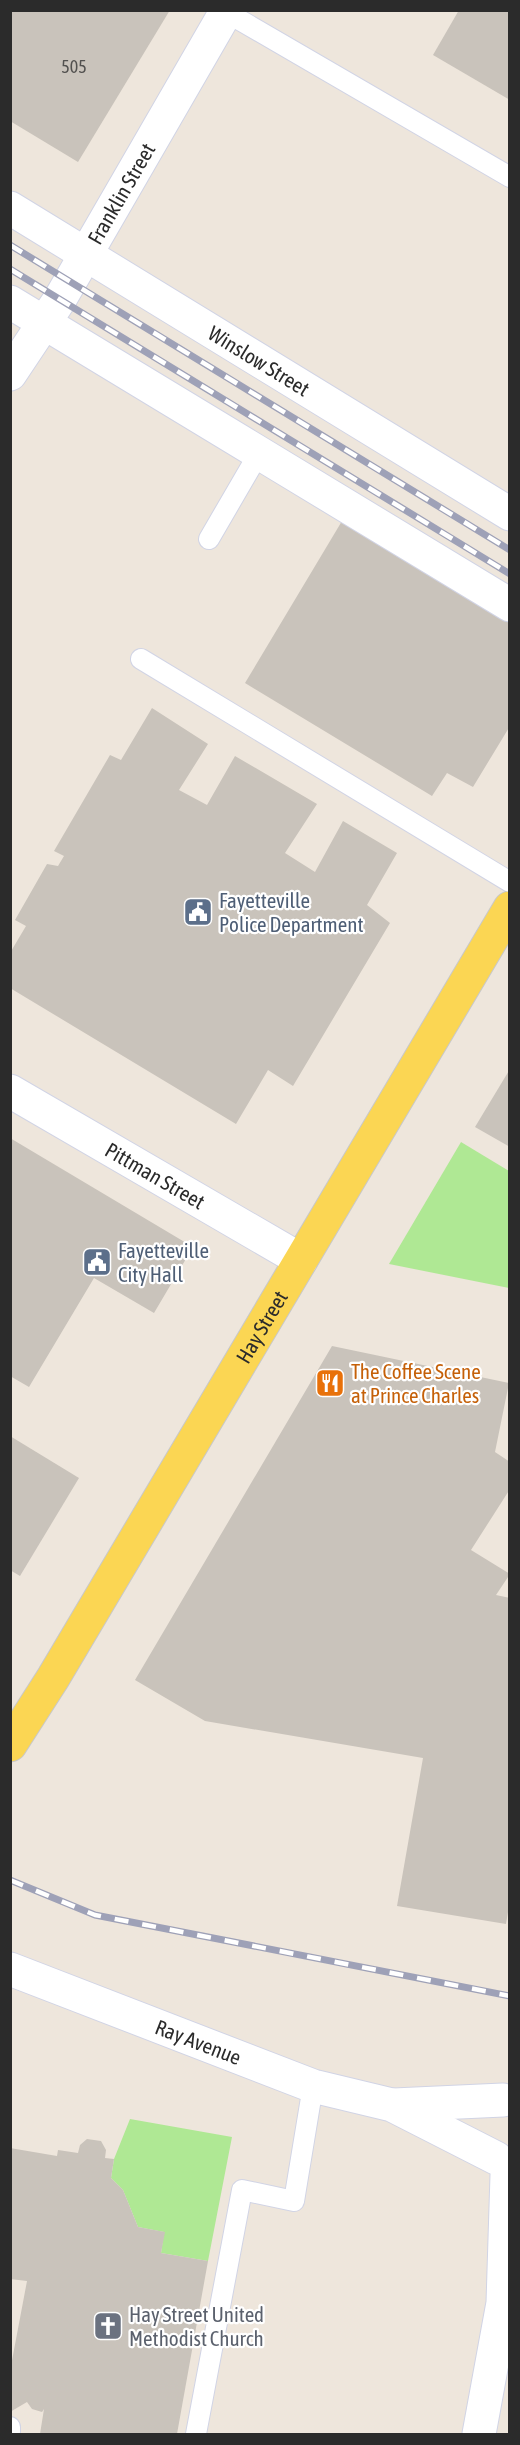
<svg xmlns="http://www.w3.org/2000/svg" width="520" height="2445" viewBox="0 0 520 2445" font-family="'Asap Condensed',sans-serif">
  <rect width="100%" height="100%" fill="#eee6dc"/>
  <g fill="#afe894">
    <path d="M461 1142 509 1171V1288L389 1264Z"/>
    <path d="M130 2119 232 2137 208 2261 161 2253 164 2232 138 2227 123 2190 111 2178 114 2159Z"/>
  </g>
  <g fill="#c9c3bb">
    <path d="M10 10H170L78 162 10 121Z"/>
    <path d="M459 10H510V100L433 55Z"/>
    <path d="M342 521 510 621V726L473 787 447 773 432 796 245 683Z"/>
    <path d="M152 708 208 744 179 790 207 805 235 756 317 804 285 853 315 872 343 821 397 853 367 905 390 923 293 1086 268 1070 236 1124 10 988V953L26 926 15 920 47 864 58 866 64 856 54 851 110 755 121 760Z"/>
    <path d="M510 1069V1147L475 1127Z"/>
    <path d="M10 1138 193 1247 154 1313 94 1278 29 1387 10 1376Z"/>
    <path d="M332 1346 509 1383 495 1452 510 1462V1489L471 1550 510 1574 496 1595 510 1598V1900L506 1924 397 1906 423 1758 205 1721 135 1680Z"/>
    <path d="M10 1436 79 1478 20 1576 10 1570Z"/>
    <path d="M87 2139 101 2141 106 2150 105 2158 114 2159 111 2178 123 2190 138 2227 165 2232 161 2253 208 2261 177 2434H40L44 2409 42 2412 32 2409 27 2402 10 2412V2371L27 2281 10 2279V2148L57 2156 58 2150 78 2153 80 2145Z"/>
  </g>
  <g fill="none" stroke-linecap="round" stroke-linejoin="round">
    <g stroke="#d1d4e5" stroke-width="22">
      <g id="lane">
        <path d="M226 12 510 177"/>
        <path d="M209 539 259 453"/>
        <path d="M141 659 510 882"/>
        <path d="M10 2427V2432"/>
        <path d="M196 2434 242 2190 294 2201 313 2086"/>
      </g>
    </g>
    <g stroke="#d1d4e5" stroke-width="35">
      <g id="street">
        <path id="s1" d="M10 1091 301 1260"/>
      </g>
    </g>
    <g stroke="#d1d4e5" stroke-width="35">
      <g id="secondary">
        <path id="s2" d="M10 208 510 514"/>
        <path d="M10 302 510 605"/>
        <path id="s3" d="M10 374 60 299 227 10"/>
        <path id="s4" d="M10 1969 313 2086 392 2105 496 2158"/>
        <path d="M394 2105 503 2100"/>
        <path d="M479 2434 503 2303 507 2175"/>
      </g>
    </g>
    <g stroke="#c8c8c8" stroke-width="35">
      <g id="primary">
        <path id="s5" d="M10 1745 53 1678 510 908"/>
      </g>
    </g>
    <use href="#lane" stroke="#fff" stroke-width="20"/>
    <use href="#street" stroke="#fff" stroke-width="33"/>
    <use href="#secondary" stroke="#fff" stroke-width="33"/>
    <use href="#primary" stroke="#fbd653" stroke-width="33"/>
    <g stroke="#9ea1b7" stroke-width="7">
      <g id="rail">
        <path d="M10 245 510 550"/>
        <path d="M10 269 510 574"/>
        <path d="M10 1880 95 1915 510 1996"/>
      </g>
    </g>
    <use href="#rail" stroke="#fff" stroke-width="4.5" stroke-dasharray="14" stroke-linecap="butt"/>
  </g>
  <defs>
    <g id="civic-square" transform="scale(1.5)"><rect x="-9" y="-9" width="18" height="18" rx="4" fill="#5c6f8a" stroke="#fff"/><path d="M-.6-6.5H3V-4.5H.6V-3L4-1V1h2V6H-6V1h2V-1L-.6-3ZM-1.2 2.5V6h2.4V2.5Z" fill="#fff"/></g>
    <g id="restaurant-square" transform="scale(1.5)"><rect x="-9" y="-9" width="18" height="18" rx="4" fill="#e8710a" stroke="#fff"/><path d="M-5-6h1v4h1v-4h1v4h1v-4h1v5L-1.5 .5V6h-2V.5L-5-1ZM5-6V6H3V1.5H1.5Q1.5-4 5-6Z" fill="#fff"/></g>
    <g id="church-square" transform="scale(1.5)"><rect x="-9" y="-9" width="18" height="18" rx="4" fill="#6b7280" stroke="#fff"/><path d="M-1.2-6h2.4v3.5h3.3v2.4h-3.3V6h-2.4V-.1h-3.3v-2.4h3.3Z" fill="#fff"/></g>
  </defs>
  <g fill-rule="evenodd">
    <use href="#civic-square" x="198" y="912"/>
    <use href="#civic-square" x="97" y="1262"/>
    <use href="#restaurant-square" x="330" y="1383"/>
    <use href="#church-square" x="108" y="2326"/>
  </g>
  <g text-anchor="middle" dominant-baseline="central" stroke-width="4.5" stroke-linejoin="round" paint-order="stroke">
    <g font-size="18" fill="#52514f">
      <text x="74" y="66">505</text>
    </g>
    <g font-size="21" fill="#2b2b2b" stroke="#fff">
      <text stroke="none"><textPath href="#s3" startOffset="212">Franklin Street</textPath></text>
      <text stroke="none"><textPath href="#s2" startOffset="292">Winslow Street</textPath></text>
      <text stroke="none"><textPath href="#s1" startOffset="168">Pittman Street</textPath></text>
      <text stroke="none"><textPath href="#s5" startOffset="488">Hay Street</textPath></text>
      <text stroke="none"><textPath href="#s4" startOffset="202">Ray Avenue</textPath></text>
    </g>
    <g font-size="21" fill="#4e5e75" stroke="#fff" text-anchor="start">
      <text x="219" y="900">Fayetteville<tspan x="219" dy="24">Police Department</tspan></text>
      <text x="118" y="1250">Fayetteville<tspan x="118" dy="24">City Hall</tspan></text>
    </g>
    <g font-size="21" fill="#c56008" stroke="#fff" text-anchor="start">
      <text x="351" y="1371">The Coffee Scene<tspan x="351" dy="24">at Prince Charles</tspan></text>
    </g>
    <g font-size="21" fill="#5b616d" stroke="#fff" text-anchor="start">
      <text x="129" y="2314">Hay Street United<tspan x="129" dy="24">Methodist Church</tspan></text>
    </g>
  </g>
  <rect width="520" height="2445" fill="none" stroke="#2b2b2b" stroke-width="24"/>
</svg>
